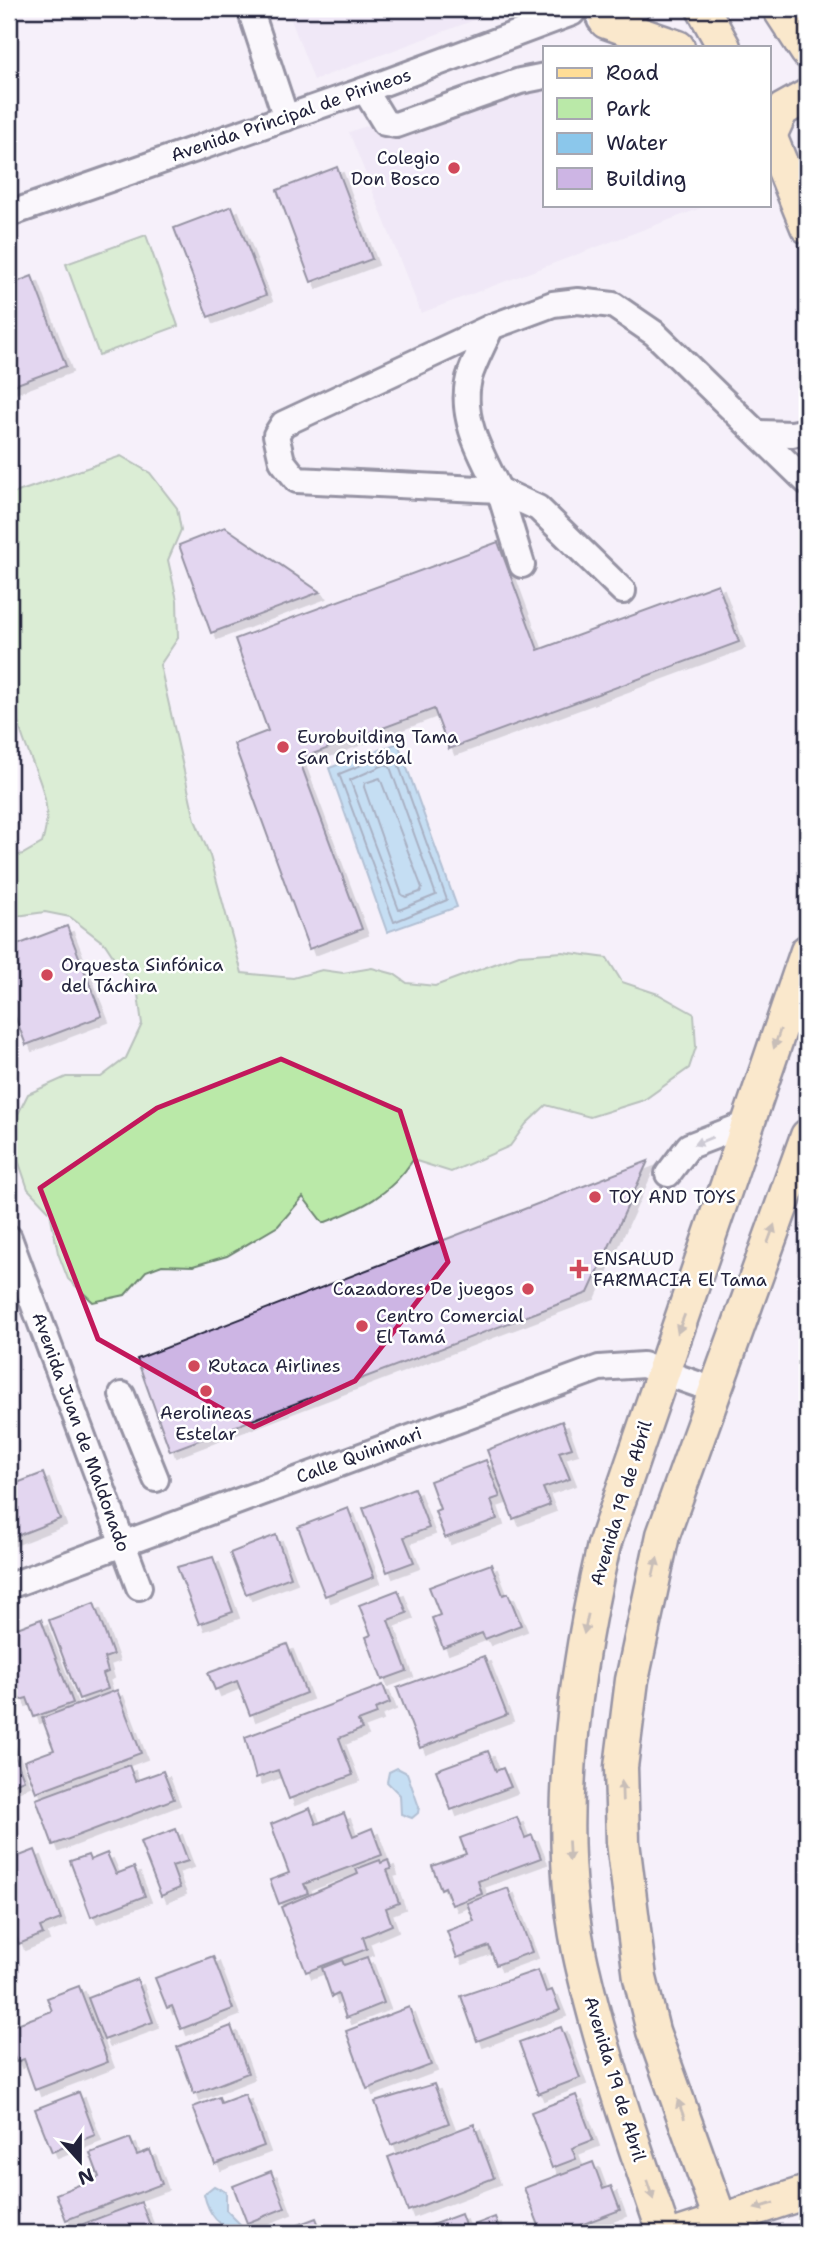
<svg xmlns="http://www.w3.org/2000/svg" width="816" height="2242" viewBox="0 0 816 2242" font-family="'Shantell Sans',sans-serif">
  <defs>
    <filter id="shadow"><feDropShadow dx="6" dy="6" stdDeviation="0" flood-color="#0004"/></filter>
  </defs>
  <rect width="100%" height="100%" fill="#f5f0fa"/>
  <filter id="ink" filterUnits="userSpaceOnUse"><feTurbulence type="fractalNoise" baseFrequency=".0143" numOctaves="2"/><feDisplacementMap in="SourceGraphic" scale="14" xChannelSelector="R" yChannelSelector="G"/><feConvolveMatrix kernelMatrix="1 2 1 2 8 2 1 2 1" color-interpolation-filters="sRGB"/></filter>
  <g filter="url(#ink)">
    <g fill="#e9def3">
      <path d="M287 9H504L314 80Z"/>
      <path d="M545 65V205H709L421 313 349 132Z"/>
    </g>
    <g fill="#bae9a8" stroke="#6e8672" stroke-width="2">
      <path d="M146 235 178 326 99 355 66 264Z"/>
      <path d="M121 456 150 473 177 508 181 530 168 560 177 600 178 638 160 665 195 820 210 856 242 973 293 978 322 970 343 973 372 968 394 974 407 983 435 986 519 955 563 952 607 958 622 982 658 994 694 1014 696 1047 689 1068 644 1100 590 1117 546 1105 526 1124 510 1146 451 1172 413 1160C389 1196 362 1208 323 1223L303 1197 278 1226 227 1256 193 1266 162 1265 146 1271 125 1295 93 1302 68 1279 58 1253 50 1212 28 1189 16 1154 14 1122 28 1094 66 1077H101L126 1058 142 1024 138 994 105 944 70 917 45 912 9 917V857L23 854 42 843C56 801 35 774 22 735 0 670 9 565 9 495Z"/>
    </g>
    <g fill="#8bc7eb" stroke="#6185a5" stroke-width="2">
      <path d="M398 743 457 907 387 932 329 768Z"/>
      <path d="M397 1768 407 1773 419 1807 418 1813 412 1818 401 1814 400 1795 387 1782 389 1772Z"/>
      <path d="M214 2186 226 2192V2210L241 2225 237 2230C218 2227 208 2212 204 2194Z"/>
    </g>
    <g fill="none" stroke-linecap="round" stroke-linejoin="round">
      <g stroke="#4c6481" stroke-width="2">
        <path d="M391 753 395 755 447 900 394 922 339 774Z"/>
        <path d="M386 764 390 767 436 895 399 910 350 780Z"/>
        <path d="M380 778 422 888 420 892 406 897 402 895 364 787 365 783Z"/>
      </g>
    </g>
    <g fill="#cdb5e4" stroke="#22223b" stroke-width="2" filter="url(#shadow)">
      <path d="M337 167 372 259 311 282 277 190Z"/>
      <path d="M232 206 266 295 208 317 174 228Z"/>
      <path d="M32 276 66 366 9 387V285Z"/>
      <path d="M225 527 320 592 211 633 179 545Z"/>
      <path d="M498 542 538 650 718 584 739 642 449 749 434 709 299 759 362 929 309 949 234 744 268 731 235 639Z"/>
      <path d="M67 926 102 1016 26 1045 9 1001V948Z"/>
      <path d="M648 1161 588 1293 170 1451 137 1359Z"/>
      <path d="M562 1421 572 1448 559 1452 570 1479 543 1488 550 1505 513 1519 487 1450Z"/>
      <path d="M486 1460 500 1497 491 1500 497 1519 445 1538 435 1511 440 1509 430 1481Z"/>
      <path d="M43 1473 60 1519 9 1539V1486Z"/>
      <path d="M414 1488 429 1528 404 1537 414 1562 387 1572 363 1508Z"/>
      <path d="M348 1508 374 1577 325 1596 298 1527Z"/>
      <path d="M276 1535 291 1577 246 1594 230 1553Z"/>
      <path d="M213 1557 233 1612 199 1624 177 1567Z"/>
      <path d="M491 1564 503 1595 508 1593 521 1625 485 1639 482 1633 443 1648 432 1618 440 1615 429 1587Z"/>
      <path d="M398 1590 407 1613 388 1620 407 1671 382 1680 366 1637 371 1635 359 1605Z"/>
      <path d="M94 1603 113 1655 104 1658 108 1672 103 1674 108 1689 79 1699 49 1620Z"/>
      <path d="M41 1619 73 1703 34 1717 27 1698 20 1700 13 1682 9 1683V1631Z"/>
      <path d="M287 1644 306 1693 250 1715 237 1681 215 1690 208 1673Z"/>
      <path d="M484 1656 507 1715 420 1748 397 1688Z"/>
      <path d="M383 1685 390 1703 375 1709 377 1714 358 1721 362 1729 339 1738 353 1775 289 1799 278 1770 256 1778 245 1737Z"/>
      <path d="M117 1690 141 1753 36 1792 24 1761 54 1750 42 1718Z"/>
      <path d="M9 1740 24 1780 9 1786Z"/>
      <path d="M488 1751 496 1771 503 1768 511 1787 451 1810 436 1770Z"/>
      <path d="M129 1765 135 1781 163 1771 174 1799 53 1845 36 1799Z"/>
      <path d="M310 1808 316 1824 344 1813 353 1836 372 1828 382 1855 304 1884 308 1893 279 1904 270 1880 289 1873 271 1824Z"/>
      <path d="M517 1817 525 1838 532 1835 541 1858 478 1881 482 1894 452 1905 445 1887 441 1889 432 1866 466 1854 460 1838Z"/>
      <path d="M176 1829 188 1861 172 1866 180 1888 161 1896 140 1842Z"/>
      <path d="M35 1850 61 1919 40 1927 43 1934 19 1944 9 1918V1860Z"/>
      <path d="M107 1853 116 1874 134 1867 145 1896 91 1917 70 1861 88 1855 90 1860Z"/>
      <path d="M380 1860 381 1863 388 1860 391 1869 387 1870 399 1903 386 1908 392 1925 363 1937 367 1949 306 1972 281 1907 358 1874 356 1869Z"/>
      <path d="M508 1888 532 1952 496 1965 489 1946 457 1958 447 1931 474 1921 467 1903Z"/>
      <path d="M213 1956 233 2009 181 2029 172 2006 167 2008 155 1978Z"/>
      <path d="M367 1957 384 2003 346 2018 338 1994 332 1997 322 1968 342 1960 344 1965Z"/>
      <path d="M538 1970 546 1992 552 1990 560 2010 477 2041 461 1996Z"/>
      <path d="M137 1979 153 2022 104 2040 88 1998Z"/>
      <path d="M79 1986 108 2062 35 2090 24 2059 16 2062 9 2043V2027L52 2011 47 1998Z"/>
      <path d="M409 2007 431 2065 367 2089 346 2031Z"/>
      <path d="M231 2026 248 2073 194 2094 177 2047Z"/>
      <path d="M561 2027 580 2078 538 2094 519 2042Z"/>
      <path d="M434 2084 449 2123 391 2145 375 2102Z"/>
      <path d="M79 2092 95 2135 52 2152 35 2109Z"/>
      <path d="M245 2094 264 2146 215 2164 193 2107 219 2097 221 2103Z"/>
      <path d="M576 2095 593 2140 572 2148 576 2159 552 2168 531 2112Z"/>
      <path d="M474 2124 494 2178 408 2211 388 2157Z"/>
      <path d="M130 2138 137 2155 150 2150 162 2184 66 2220 56 2194 99 2177 90 2153Z"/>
      <path d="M593 2162 603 2189 611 2186 620 2210 560 2233H542L524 2188Z"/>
      <path d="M271 2171 285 2208 247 2223 233 2186Z"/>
      <path d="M141 2202 153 2233H68L67 2230Z"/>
      <path d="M461 2214 466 2228 495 2217 501 2233H419L418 2230Z"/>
      <path d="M316 2218 322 2233H276Z"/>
    </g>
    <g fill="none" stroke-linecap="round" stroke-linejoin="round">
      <g stroke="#22223b" stroke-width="30">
        <g id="minor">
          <path d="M250 9 286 118"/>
          <path d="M600 20 623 17 638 9"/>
          <path d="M365 90 385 123 396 125 520 81 545 76"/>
          <path d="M9 214 365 90 572 13 575 9"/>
          <path d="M491 327C484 344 474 361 469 378 459 418 482 456 499 490L297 480 282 461 276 435 283 424Z"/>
          <path d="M491 327 553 304 578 301 613 305 654 333 807 482"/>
          <path d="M759 433 792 434 807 431"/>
          <path d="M522 565 499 490 538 508 623 591"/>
          <path d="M668 1174 689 1146 749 1123"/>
          <path d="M9 1238 139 1587"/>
          <path d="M122 1395 156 1479"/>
          <path d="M9 1586 599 1368 643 1365 714 1390"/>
        </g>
      </g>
      <g stroke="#22223b" stroke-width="37">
        <g id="major">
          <path d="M703 9 724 47"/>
          <path d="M779 9 807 52"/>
          <path d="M606 22 678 47"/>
          <path d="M769 133 807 227"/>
          <path d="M770 136 782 110 807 96"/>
          <path d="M664 2233C634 2145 603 2056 582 1965 551 1834 574 1675 604 1545L807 951"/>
          <path d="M682 2233 807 2192"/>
          <path d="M725 2233 653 2031 640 1978 623 1842 621 1767 632 1680 663 1535 807 1136"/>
        </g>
      </g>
      <use href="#minor" stroke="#fff" stroke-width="24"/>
      <use href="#major" stroke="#ffdd96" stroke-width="32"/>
    </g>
    <defs><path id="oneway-solid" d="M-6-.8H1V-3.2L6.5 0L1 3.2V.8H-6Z" transform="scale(1.75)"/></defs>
    <g fill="#908068">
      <use href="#oneway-solid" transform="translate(777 1039) rotate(109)"/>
      <use href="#oneway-solid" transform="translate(771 1234) rotate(-70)"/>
      <use href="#oneway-solid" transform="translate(681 1324) rotate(111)"/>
      <use href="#oneway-solid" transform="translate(655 1567) rotate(-77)"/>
      <use href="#oneway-solid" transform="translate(586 1624) rotate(102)"/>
      <use href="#oneway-solid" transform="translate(622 1791) rotate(-92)"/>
      <use href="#oneway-solid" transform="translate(569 1851) rotate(87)"/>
      <use href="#oneway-solid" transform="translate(681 2109) rotate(-110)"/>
      <use href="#oneway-solid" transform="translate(650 2190) rotate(71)"/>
      <use href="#oneway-solid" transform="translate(764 2206) rotate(163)"/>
    </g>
    <use fill="#9c9ca7" href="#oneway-solid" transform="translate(703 1141) rotate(158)"/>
  </g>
  <path d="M0 0H816V2242H0ZM281 1059 400 1111 448 1262 355 1381 254 1427 98 1339 40 1188 157 1108Z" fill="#f5f0fa" fill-opacity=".55" fill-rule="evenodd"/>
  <path fill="none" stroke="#c2185b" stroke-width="5" stroke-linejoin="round" d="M281 1059 400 1111 448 1262 355 1381 254 1427 98 1339 40 1188 157 1108Z"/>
  <g fill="#d1495b" stroke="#fff" stroke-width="2.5">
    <circle cx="454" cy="168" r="7"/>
    <circle cx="283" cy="747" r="7"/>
    <circle cx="47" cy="975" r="7"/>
    <circle cx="595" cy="1197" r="7"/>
    <path d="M575.5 1258.5h7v7h7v7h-7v7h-7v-7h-7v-7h7z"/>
    <circle cx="528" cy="1289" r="7"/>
    <circle cx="362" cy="1326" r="7"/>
    <circle cx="194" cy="1366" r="7"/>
    <circle cx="206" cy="1391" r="7"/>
  </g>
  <g text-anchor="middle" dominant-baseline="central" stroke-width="5" stroke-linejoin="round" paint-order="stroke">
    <g font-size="18" fill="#22223b" stroke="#fff">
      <text transform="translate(291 115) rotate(-19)">Avenida Principal de Pirineos</text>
      <text transform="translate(81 1432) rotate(70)">Avenida Juan de Maldonado</text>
      <text transform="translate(359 1455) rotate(-20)">Calle Quinimari</text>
      <text transform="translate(621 1503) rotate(-73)">Avenida 19 de Abril</text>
      <text transform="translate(615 2079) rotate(73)">Avenida 19 de Abril</text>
    </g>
    <g font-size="18" fill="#22223b" stroke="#fff" text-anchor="start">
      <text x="440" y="158" text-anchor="end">Colegio<tspan x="440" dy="21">Don Bosco</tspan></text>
      <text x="297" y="737">Eurobuilding Tama<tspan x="297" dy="21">San Cristóbal</tspan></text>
      <text x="61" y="965">Orquesta Sinfónica<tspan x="61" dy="21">del Táchira</tspan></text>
      <text x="609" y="1197">TOY AND TOYS</text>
      <text x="593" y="1259">ENSALUD<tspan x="593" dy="21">FARMACIA El Tama</tspan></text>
      <text x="514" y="1289" text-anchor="end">Cazadores De juegos</text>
      <text x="376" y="1316">Centro Comercial<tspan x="376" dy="21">El Tamá</tspan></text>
      <text x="208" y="1366">Rutaca Airlines</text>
      <text x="206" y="1413" text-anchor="middle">Aerolineas<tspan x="206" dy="21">Estelar</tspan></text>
    </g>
  </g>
  <rect width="816" height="2242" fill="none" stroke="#fff" stroke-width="35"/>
  <rect x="18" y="18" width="781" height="2207" fill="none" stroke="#22223b" stroke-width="2.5" filter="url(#ink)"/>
  <rect x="543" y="46" width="228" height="161" fill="#ffffff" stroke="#a7a7b1" stroke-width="2"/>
  <rect x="557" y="68" width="35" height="10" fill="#ffdd96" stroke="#a7a7b1" stroke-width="2"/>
  <text x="606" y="80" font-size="21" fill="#22223b">Road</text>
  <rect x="557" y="98" width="35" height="21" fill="#bae9a8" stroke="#a7a7b1" stroke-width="2"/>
  <text x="606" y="116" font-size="21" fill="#22223b">Park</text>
  <rect x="557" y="133" width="35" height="21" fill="#8bc7eb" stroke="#a7a7b1" stroke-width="2"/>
  <text x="606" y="150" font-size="21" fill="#22223b">Water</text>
  <rect x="557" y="168" width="35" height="21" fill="#cdb5e4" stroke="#a7a7b1" stroke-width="2"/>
  <text x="606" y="186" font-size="21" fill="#22223b">Building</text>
  <g transform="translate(80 2161) rotate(159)" stroke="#ffffff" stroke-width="5" paint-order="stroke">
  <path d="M0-5L12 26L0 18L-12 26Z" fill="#22223b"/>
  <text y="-10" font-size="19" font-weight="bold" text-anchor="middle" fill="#22223b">N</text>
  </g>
</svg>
